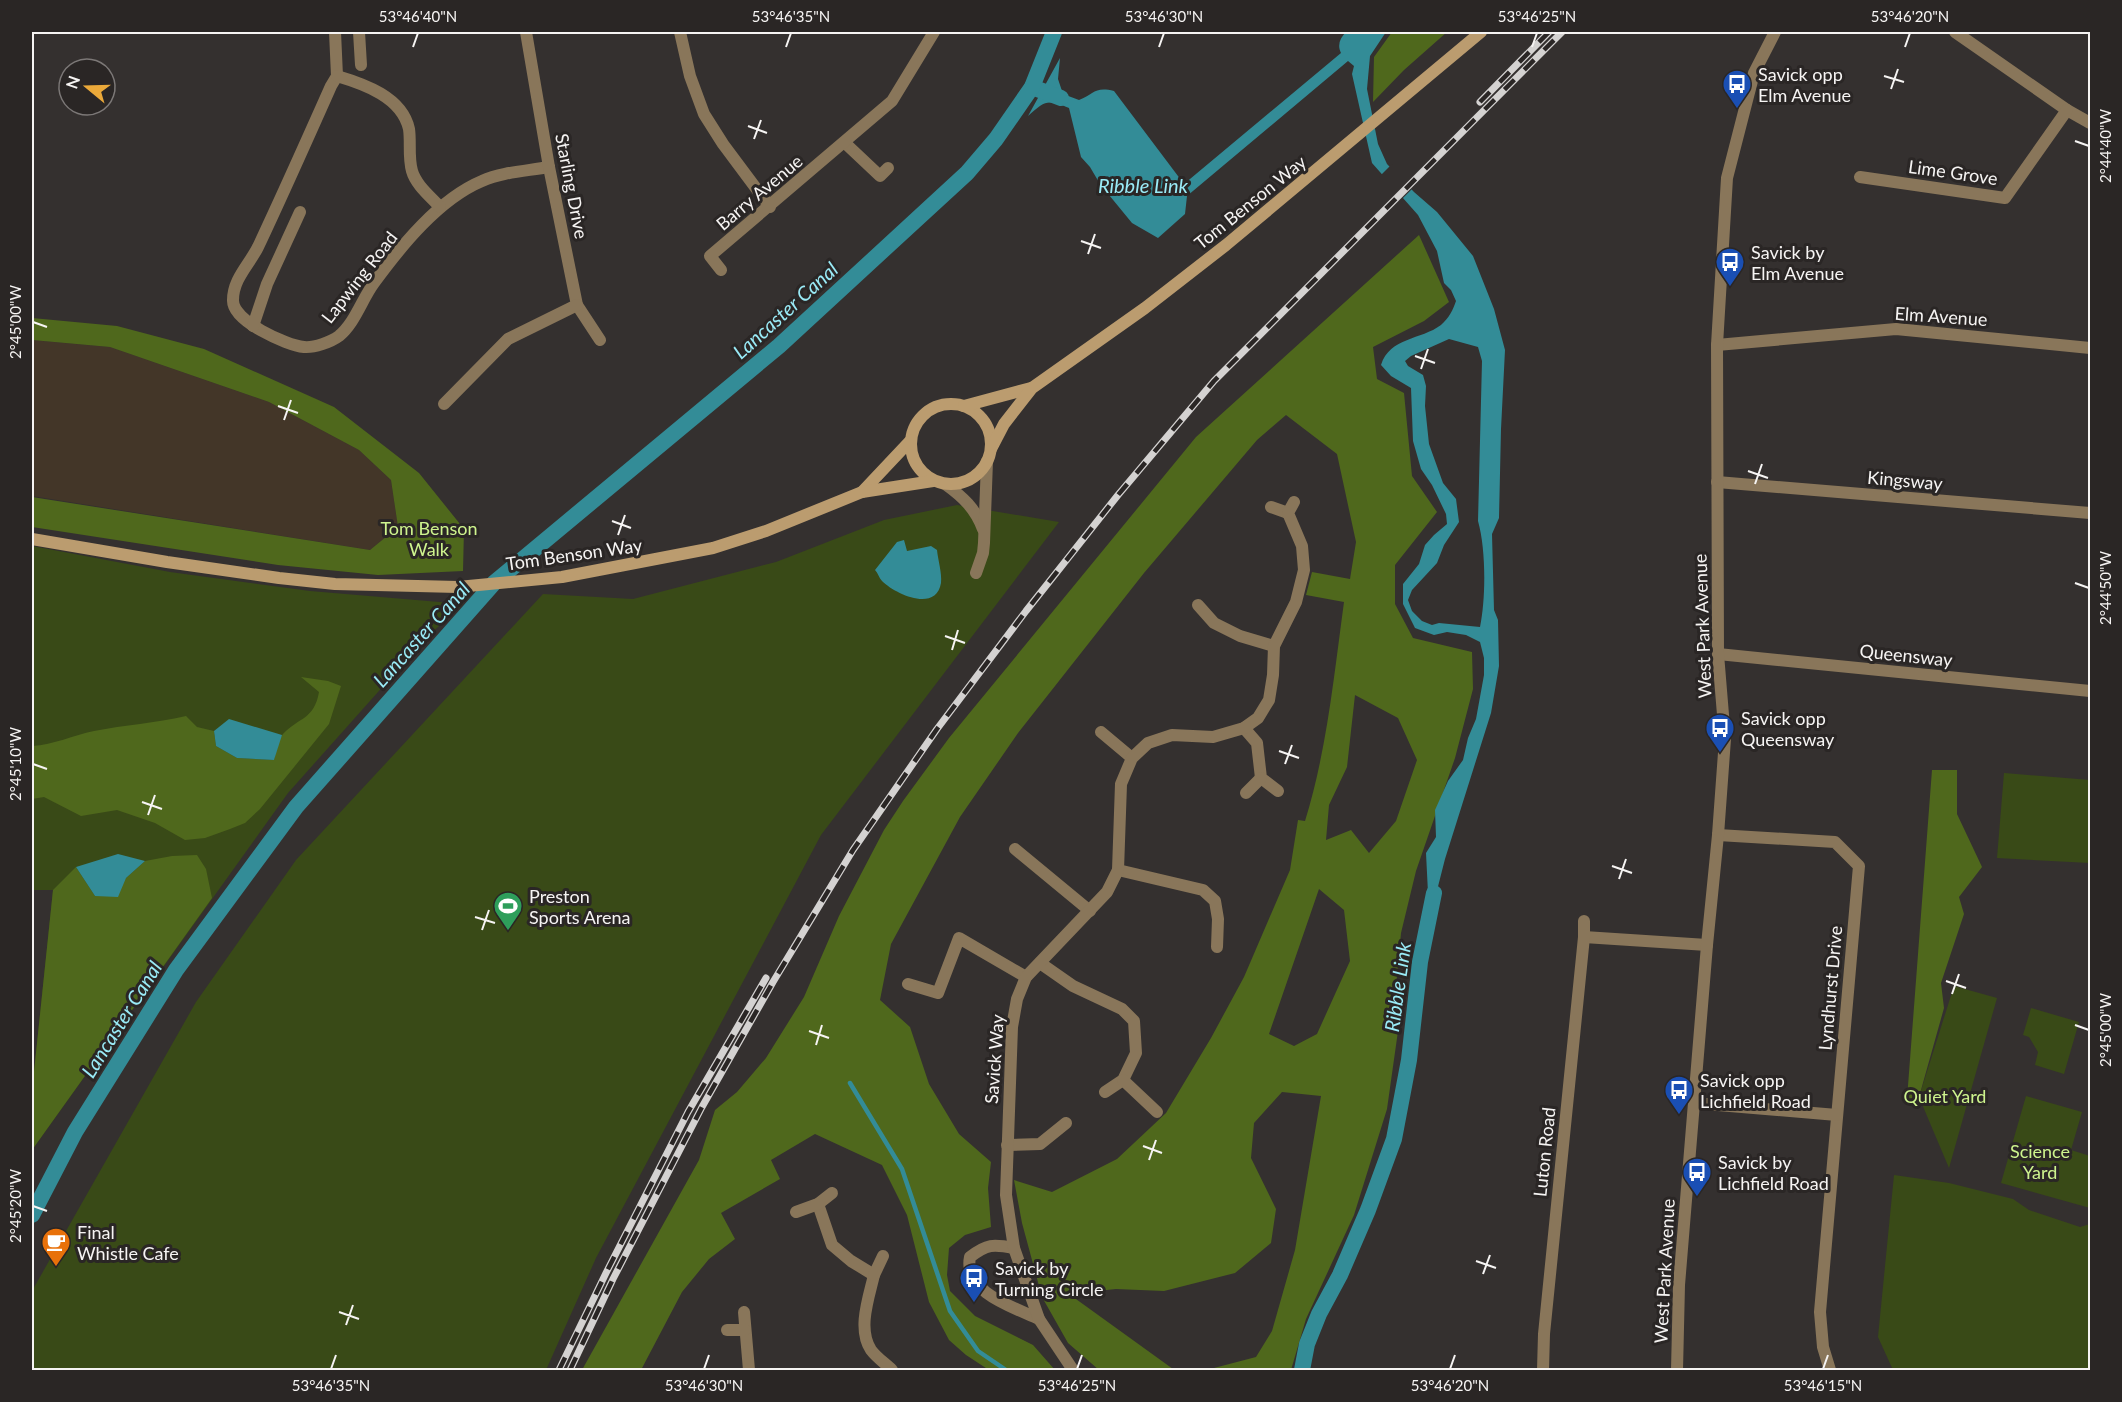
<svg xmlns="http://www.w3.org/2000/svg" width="2122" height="1402" viewBox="0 0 2122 1402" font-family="Lato,sans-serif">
  <rect width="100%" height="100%" fill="#34302f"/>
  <path fill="#433628" d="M32 340 110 347 269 402 359 450 391 480 398 527 370 550 32 496Z"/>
  <g fill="#394a17">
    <path d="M957 505 1059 522 821 835 596 1258 546 1370H32V1291L196 1002 296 860 543 594 633 599 776 562 884 520Z"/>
    <path d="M32 546 170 572 310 591 463 604 427 637 288 793 32 1150V1091L53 890H32Z"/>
    <path d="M2004 773 2090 780V863L1997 858Z"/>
    <path d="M1954 986 1997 998 1949 1168 1919 1097Z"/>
    <path d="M2031 1008 2079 1022 2064 1074 2035 1065 2038 1052 2029 1037 2023 1035Z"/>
    <path d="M2026 1096 2082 1112 2071 1150 2090 1156V1208L2001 1183Z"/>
    <path d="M1894 1175 1949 1183 2013 1199 2029 1210 2080 1227 2090 1224V1370H1893L1878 1337Z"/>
  </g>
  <g fill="#4f681c" fill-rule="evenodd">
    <path d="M1392 32H1447L1404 70 1373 102 1374 57Z"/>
    <path d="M1419 235 1449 302 1424 321 1373 347 1377 379 1404 393 1412 476 1437 512 1395 565V604L1413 638 1472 652 1473 689 1455 758 1416 871 1401 933 1394 1009 1399 1024 1387 1109 1354 1215 1306 1319 1291 1370H1099L1068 1343 1042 1297 1022 1223 1014 1180 1052 1192 1117 1159 1166 1113 1211 1038 1244 977 1290 870 1298 820 1305 821C1327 750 1334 675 1344 602L1306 595 1312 572 1350 579 1356 542 1337 454 1286 415 1257 440 1144 573 1018 733 960 817 891 944 880 1000 910 1027 929 1084 959 1134 991 1162 988 1188 991 1227 965 1235 949 1248 947 1275 950 1291 975 1316 1033 1345 1055 1370H989L966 1355 949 1340 929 1302 907 1215 882 1165 815 1134 771 1160 780 1179 721 1213 735 1239 709 1259 682 1292 641 1370H582L699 1160 715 1110 737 1092 766 1058 804 997 839 916 884 830 903 801 949 738 1196 437ZM1355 695 1398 718 1417 760 1396 821 1369 853 1351 830 1326 840 1329 805 1347 767ZM1319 889 1344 910 1350 961 1317 1034 1294 1046 1269 1034ZM1282 1092 1321 1096 1295 1250 1272 1331 1256 1357 1214 1368 1173 1369 1069 1294 1116 1289 1164 1291 1235 1273 1271 1243 1276 1209 1251 1158 1254 1123Z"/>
    <path d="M32 318 117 326 204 349 334 407 419 473 464 529 463 571 378 575 278 565 32 527V497L370 550 398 527 391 480 359 450 269 402 110 347 32 340Z"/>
    <path d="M301 677 328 681 341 686 329 724 260 809 245 823 230 829 205 838 185 840 155 823 117 810 81 816 44 797 32 799V746C54 745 73 735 94 731 125 725 155 723 186 716L197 727 214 731 216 746 237 758 274 760C276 753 278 739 283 734 299 717 314 720 319 692Z"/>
    <path d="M1932 770H1957V814L1982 867 1959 897 1964 914 1941 983 1944 1008 1919 1097 1907 1099Z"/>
    <path d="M197 855 206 869 212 898 32 1150V1091L53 890 76 867 95 896 126 878 145 861 172 856Z"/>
  </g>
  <g fill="#338c97" fill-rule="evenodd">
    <path d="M1346 32H1386L1370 56 1367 89 1378 144 1387 164 1414 192 1437 212 1473 256 1494 309 1505 350 1501 429 1499 518 1492 534 1494 610 1498 620 1499 666 1491 713 1445 859 1431 914 1429 913 1426 853 1436 837 1435 810 1448 781 1463 760 1468 738 1476 719 1484 675V658L1480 642 1466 635 1447 632 1434 635 1415 628 1403 604V584L1419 564 1425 545 1434 535 1447 524 1446 514 1432 485 1421 469 1413 441 1411 388 1391 376 1381 365C1390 337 1421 340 1441 325 1449 318 1453 310 1456 301L1451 290 1444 283 1437 251 1418 215 1372 163 1352 74 1354 66 1348 61 1187 196 1185 214 1158 238 1132 223 1100 184 1090 167 1081 157 1069 108C1047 99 1045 101 1028 116L1060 58 1058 79 1063 94 1079 100C1094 94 1095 86 1114 91L1184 184 1341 53C1337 45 1340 38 1346 32ZM1449 339 1478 347 1482 361 1478 521C1486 549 1486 598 1480 627L1439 623 1432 625 1422 621 1412 611 1408 600 1412 590 1437 563 1444 545 1459 522 1456 499 1443 483 1429 444 1425 406 1426 386 1423 375 1408 366 1405 361 1411 356Z"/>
    <path d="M904 540 907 551 931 546 937 550C938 560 942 573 941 583 936 613 895 594 882 581 879 578 878 573 875 570L897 542Z"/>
    <path d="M229 719 282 735 274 760 237 758 216 746 214 731Z"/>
    <path d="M118 854 145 861 126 878 118 897 95 896 76 867Z"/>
  </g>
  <path fill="#34302f" d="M1392 164 1414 187 1401 200 1379 177Z"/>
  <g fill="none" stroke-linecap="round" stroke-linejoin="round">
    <path stroke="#338c97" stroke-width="4.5" d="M850 1083 902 1169 950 1311 978 1351 1006 1370"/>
    <g stroke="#338c97" stroke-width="16">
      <path d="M1032 87 1061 98"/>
      <path d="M32 1215 75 1132 176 970 296 807 494 583 779 346 967 173 996 139 1032 87 1054 32"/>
      <path d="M1302 1370 1307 1344 1319 1314 1340 1275 1368 1210 1394 1139 1409 1060 1420 962 1434 893"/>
    </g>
    <g stroke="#89765a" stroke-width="12">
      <path d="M335 32 337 76 331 86C307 140 283 194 258 247 249 265 233 279 233 300 232 321 286 345 304 347 314 348 331 342 339 336 355 323 362 299 374 283 401 246 439 199 482 181 502 172 527 171 549 167"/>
      <path d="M359 32 361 65"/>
      <path d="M526 32 549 167 577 305 600 340"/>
      <path d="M680 32 690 76 704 114 723 144 770 207"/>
      <path d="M1955 32 2067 110 2090 123"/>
      <path d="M337 76C364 84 402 97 409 129 411 142 408 157 412 171 416 185 430 196 440 207"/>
      <path d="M845 143 880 176 888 168"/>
      <path d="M1860 177 2005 198 2067 110"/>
      <path d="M721 270 710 256 892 101 934 32"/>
      <path d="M253 326 267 284 300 212"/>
      <path d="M1717 345 1896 329 2090 348"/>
      <path d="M444 404 508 339 577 305"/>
      <path d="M1717 482 2090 513"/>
      <path d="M945 484C963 497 975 508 983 529"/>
      <path d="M1271 507 1288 513"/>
      <path d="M976 573 983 553 984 543 987 461"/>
      <path d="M1198 605 1214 623 1240 636 1274 646"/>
      <path d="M1718 654 2090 691"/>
      <path d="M1244 728 1257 743 1261 778 1278 791"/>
      <path d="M1101 732 1132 758"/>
      <path d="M1246 793 1261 778"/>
      <path d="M1718 835 1835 842 1859 866 1820 1312 1823 1347 1830 1370"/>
      <path d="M1015 849 1090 911"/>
      <path d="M1118 870 1203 890 1215 901 1218 919 1217 947"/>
      <path d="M1584 937 1707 945"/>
      <path d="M1040 963 1073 986 1122 1009 1134 1021 1136 1053 1123 1080 1105 1092"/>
      <path d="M908 984 938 993 959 938 1026 977"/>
      <path d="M1123 1080 1157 1112"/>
      <path d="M1694 1103 1837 1115"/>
      <path d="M1007 1145 1040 1144 1066 1123"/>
      <path d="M818 1204 832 1245 851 1261 874 1275C869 1297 857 1329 871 1350 877 1358 886 1364 892 1370"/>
      <path d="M796 1212 818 1204 832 1193"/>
      <path d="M1014 1248C993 1244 987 1244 970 1257 963 1292 1013 1307 1039 1319"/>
      <path d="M874 1275 883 1256"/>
      <path d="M744 1312 749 1370"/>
      <path d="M727 1330H745"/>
      <path d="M1073 1370 1039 1319 1014 1248 1006 1195 1012 1027 1017 999 1026 977 1107 892 1118 870 1121 784 1132 758 1148 743 1172 735 1213 737 1244 728 1258 718 1269 700 1273 675 1274 646 1296 602 1304 570 1302 546 1288 513 1294 502"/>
      <path d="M1543 1370 1544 1334 1584 937V921"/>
      <path d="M1677 1370 1679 1285 1707 945 1718 835 1725 739 1718 654 1717 345 1727 178 1754 73 1775 32"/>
    </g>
    <g stroke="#bb9c6f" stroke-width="12">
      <circle cx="951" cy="444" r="40"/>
      <path d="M964 406 1031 388"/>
      <path d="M991 449 1004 424 1032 388 1145 308 1226 245 1481 32"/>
      <path d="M862 492 911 440"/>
      <path d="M32 539 167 562 279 578 335 584 458 587 562 577 713 548 766 531 862 492 933 481"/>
    </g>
    <g stroke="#d4d2d1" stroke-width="7">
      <g id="rail">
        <path d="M1480 102 1549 32"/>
        <path d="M559 1370 606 1273 688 1112 766 978"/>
        <path d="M570 1370 613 1279 702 1107 773 982 853 850 937 729 1026 611 1118 495 1214 381 1562 32"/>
      </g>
    </g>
    <use href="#rail" stroke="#2a2625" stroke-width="4.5" stroke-dasharray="14" stroke-linecap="butt"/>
  </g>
  <path fill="none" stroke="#f6f4f3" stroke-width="2" d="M413 47 418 33M786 47 791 33M1159 47 1164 33M1532 47 1537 33M1905 47 1910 33M1884 76 1904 82M1891 89 1898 69M748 126 767 133M754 139 761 120M2075 141 2089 146M1081 241 1101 248M1088 254 1095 234M33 322 47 327M1415 356 1435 363M1421 369 1428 349M278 406 298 413M284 420 291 400M1748 471 1768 478M1755 484 1762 464M612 521 631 528M618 535 625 515M2075 583 2089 588M945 636 965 643M952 650 958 630M1279 751 1299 758M33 764 47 769M1285 764 1292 745M142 802 162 809M148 815 155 795M1612 866 1632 873M1619 879 1626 859M475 917 495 923M482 930 489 910M1946 981 1966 988M1952 994 1959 974M2075 1025 2089 1030M809 1031 829 1038M816 1045 822 1025M1143 1146 1162 1153M1149 1160 1156 1140M33 1206 47 1211M1476 1261 1496 1268M1483 1274 1490 1255M339 1312 359 1319M346 1325 353 1305M331 1369 336 1355M704 1369 709 1355M1077 1369 1082 1355M1450 1369 1455 1355M1823 1369 1828 1355"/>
  <defs>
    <g id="bus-pin" transform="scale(1.5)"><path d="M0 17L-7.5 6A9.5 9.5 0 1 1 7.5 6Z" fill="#1a4fb4" stroke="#2a2625"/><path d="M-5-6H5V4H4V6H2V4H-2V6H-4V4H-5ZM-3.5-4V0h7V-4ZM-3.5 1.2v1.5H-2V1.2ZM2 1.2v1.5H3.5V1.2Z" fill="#fff"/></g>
    <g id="stadium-pin" transform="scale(1.5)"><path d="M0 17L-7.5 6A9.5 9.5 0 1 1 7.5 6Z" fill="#2e9e5b" stroke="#2a2625"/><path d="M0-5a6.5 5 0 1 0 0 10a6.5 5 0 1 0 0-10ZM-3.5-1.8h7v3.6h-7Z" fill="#fff"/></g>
    <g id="cafe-pin" transform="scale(1.5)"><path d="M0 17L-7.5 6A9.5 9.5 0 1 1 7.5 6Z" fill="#e8710a" stroke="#2a2625"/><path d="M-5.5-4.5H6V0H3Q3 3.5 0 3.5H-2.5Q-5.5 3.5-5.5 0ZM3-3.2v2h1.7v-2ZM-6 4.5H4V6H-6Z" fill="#fff"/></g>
  </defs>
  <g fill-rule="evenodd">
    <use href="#bus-pin" x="1737" y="84"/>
    <use href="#bus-pin" x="1730" y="262"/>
    <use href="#bus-pin" x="1720" y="728"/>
    <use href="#stadium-pin" x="508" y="906"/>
    <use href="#bus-pin" x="1679" y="1090"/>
    <use href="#bus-pin" x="1697" y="1172"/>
    <use href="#cafe-pin" x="56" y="1242"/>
    <use href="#bus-pin" x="974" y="1278"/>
  </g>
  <g text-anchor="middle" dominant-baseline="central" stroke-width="6" stroke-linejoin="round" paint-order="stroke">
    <g font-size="18" fill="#f6f4f3" stroke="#2a2625" text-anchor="start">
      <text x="1758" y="74">Savick opp<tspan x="1758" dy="21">Elm Avenue</tspan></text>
      <text x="1751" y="252">Savick by<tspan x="1751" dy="21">Elm Avenue</tspan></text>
      <text x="1741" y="718">Savick opp<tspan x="1741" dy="21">Queensway</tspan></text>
      <text x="529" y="896">Preston<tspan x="529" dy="21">Sports Arena</tspan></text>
      <text x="1700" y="1080">Savick opp<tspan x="1700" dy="21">Lichfield Road</tspan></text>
      <text x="1718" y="1162">Savick by<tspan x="1718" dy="21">Lichfield Road</tspan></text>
      <text x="77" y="1232">Final<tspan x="77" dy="21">Whistle Cafe</tspan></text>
      <text x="995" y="1268">Savick by<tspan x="995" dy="21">Turning Circle</tspan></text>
    </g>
    <g font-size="18" fill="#f6f4f3" stroke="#2a2625">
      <text transform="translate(1953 172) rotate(8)">Lime Grove</text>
      <text transform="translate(572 186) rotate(79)">Starling Drive</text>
      <text transform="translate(759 192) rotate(-40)">Barry Avenue</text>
      <text transform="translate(1250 202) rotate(-39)">Tom Benson Way</text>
      <text transform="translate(359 277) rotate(-52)">Lapwing Road</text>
      <text transform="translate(1941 316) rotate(4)">Elm Avenue</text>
      <text transform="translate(1905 480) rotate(5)">Kingsway</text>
      <text transform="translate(574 554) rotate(-8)">Tom Benson Way</text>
      <text transform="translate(1702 626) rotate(-92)">West Park Avenue</text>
      <text transform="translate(1906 655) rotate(6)">Queensway</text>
      <text transform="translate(1830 988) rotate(-85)">Lyndhurst Drive</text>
      <text transform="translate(994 1059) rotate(-86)">Savick Way</text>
      <text transform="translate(1544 1152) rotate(-84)">Luton Road</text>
      <text transform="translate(1664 1271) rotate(-87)">West Park Avenue</text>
    </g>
    <g font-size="18" fill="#cef48e" stroke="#2a2625">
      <text x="429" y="528">Tom Benson<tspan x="429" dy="21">Walk</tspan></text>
      <text x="1945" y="1096">Quiet Yard</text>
      <text x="2040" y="1151">Science<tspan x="2040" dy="21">Yard</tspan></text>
    </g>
    <g font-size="20" font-style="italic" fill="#9aebf7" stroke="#2a2625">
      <text x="1143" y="185">Ribble Link</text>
      <text transform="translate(785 310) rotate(-42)">Lancaster Canal</text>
      <text transform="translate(421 634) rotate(-48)">Lancaster Canal</text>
      <text transform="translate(1397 987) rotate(-82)">Ribble Link</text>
      <text transform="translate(121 1019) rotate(-58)">Lancaster Canal</text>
    </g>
  </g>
  <rect width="2122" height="1402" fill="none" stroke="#2a2625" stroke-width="66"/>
  <g transform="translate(87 87) rotate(289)"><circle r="28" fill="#2a2625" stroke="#7c7877" stroke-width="1.5"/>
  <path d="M0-4.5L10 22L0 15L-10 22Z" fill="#eba93a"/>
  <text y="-9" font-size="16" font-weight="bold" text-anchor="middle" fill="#f6f4f3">N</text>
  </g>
  <rect x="33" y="33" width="2056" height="1336" fill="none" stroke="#f6f4f3" stroke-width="2"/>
  <g font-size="15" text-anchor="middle" fill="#f6f4f3">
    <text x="418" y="22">53°46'40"N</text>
    <text x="791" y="22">53°46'35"N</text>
    <text x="1164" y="22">53°46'30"N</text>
    <text x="1537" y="22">53°46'25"N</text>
    <text x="1910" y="22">53°46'20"N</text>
    <text transform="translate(2106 146) rotate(-90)" y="5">2°44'40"W</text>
    <text transform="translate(16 322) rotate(-90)" y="5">2°45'00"W</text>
    <text transform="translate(2106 588) rotate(-90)" y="5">2°44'50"W</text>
    <text transform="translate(16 764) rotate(-90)" y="5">2°45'10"W</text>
    <text transform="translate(2106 1030) rotate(-90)" y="5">2°45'00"W</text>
    <text transform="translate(16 1206) rotate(-90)" y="5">2°45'20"W</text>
    <text x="331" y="1391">53°46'35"N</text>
    <text x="704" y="1391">53°46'30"N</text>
    <text x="1077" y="1391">53°46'25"N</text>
    <text x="1450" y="1391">53°46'20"N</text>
    <text x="1823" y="1391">53°46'15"N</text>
  </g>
</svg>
